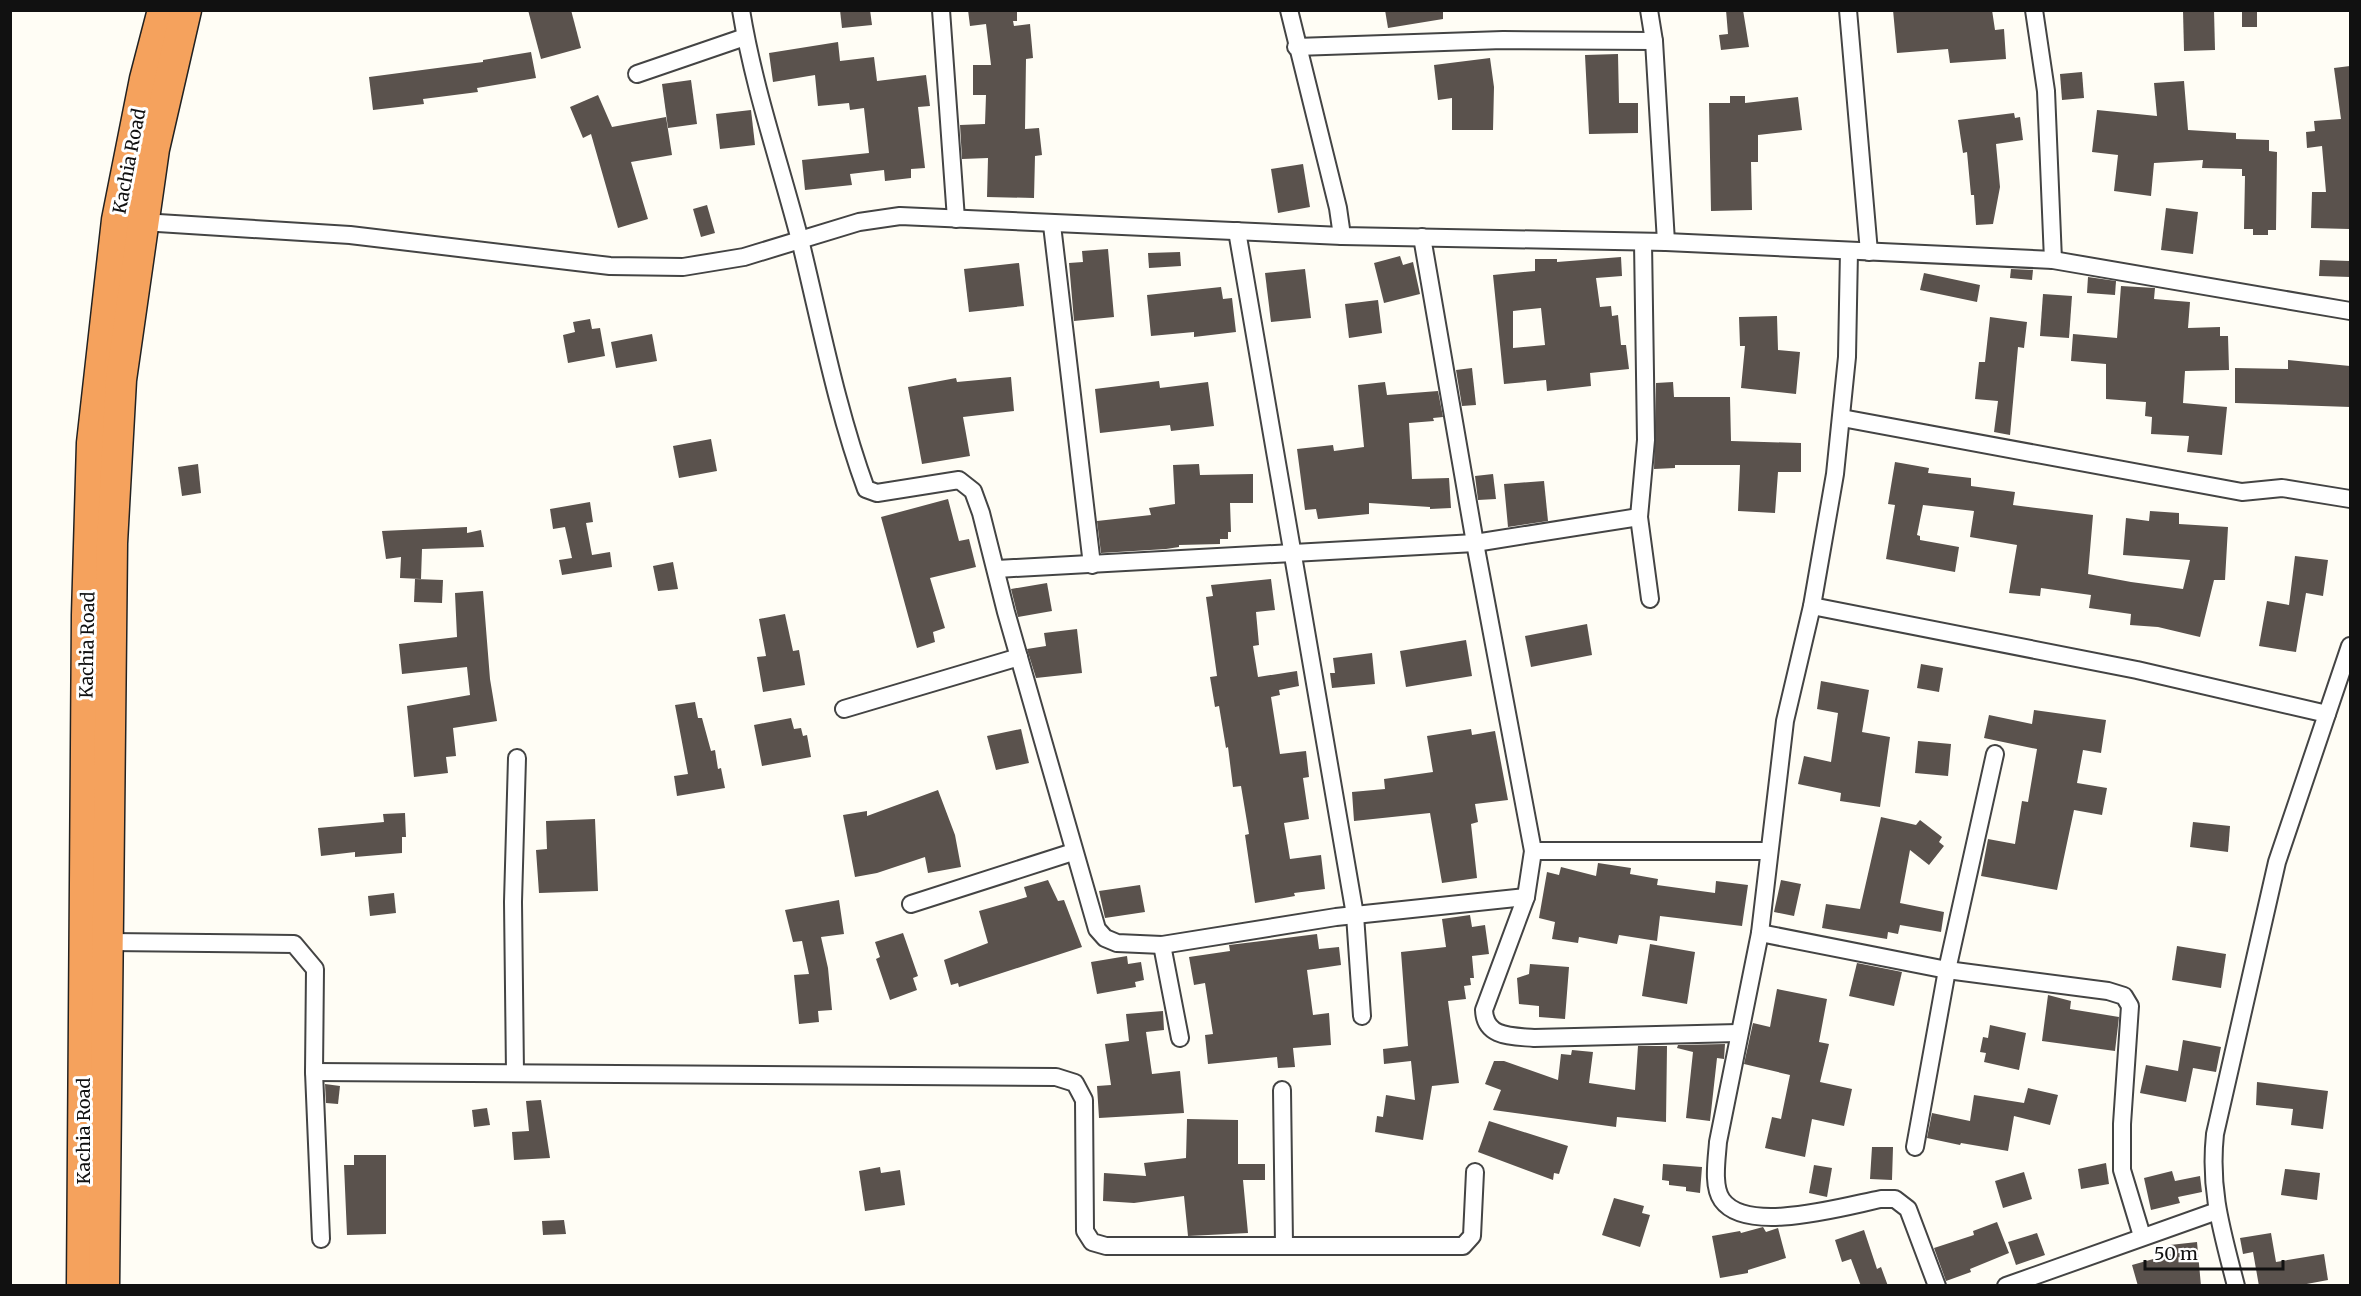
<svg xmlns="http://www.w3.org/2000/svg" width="2361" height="1296" viewBox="0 0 2361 1296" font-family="Merriweather,serif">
  <rect width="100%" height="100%" fill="#fffdf5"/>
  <g fill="#5a524d" fill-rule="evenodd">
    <path d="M528 10H571L581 48 541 59Z"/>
    <path d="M840 10H870L872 25 842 28Z"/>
    <path d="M968 10H1017V21H1013L1014 26 1030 24 1033 58 1026 59 1025 129 1039 128 1042 155 1035 156 1034 198 987 197 988 158 962 159 960 125 985 124 986 95H973V65H991L986 24 970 26Z"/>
    <path d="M1385 10H1443V19L1388 28Z"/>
    <path d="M1726 10H1743L1749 47 1721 50 1719 35 1728 34Z"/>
    <path d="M1893 10H1992L1995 30 2004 29 2006 59 1950 63 1948 49 1897 53Z"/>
    <path d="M2214 10 2215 50 2184 51 2183 11Z"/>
    <rect x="2242" y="10" width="15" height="17"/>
    <path d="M838 42 840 61 874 57 877 81 926 75 930 106 918 107 925 168 911 169V178L885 181 884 170 850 174 852 185 805 190 802 160 869 153 864 108 850 110 849 103 818 106 815 75 773 82 769 53Z"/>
    <path d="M531 52 536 78 477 88 478 92 423 99 424 104 373 110 369 77 483 62V60Z"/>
    <path d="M1618 54 1619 103H1638V133L1589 134 1585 55Z"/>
    <path d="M1490 58 1494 87 1493 130H1452V98L1438 100 1434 65Z"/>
    <path d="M2350 66 2349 229 2311 228 2312 192H2326L2322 146 2307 148 2306 132 2315 131 2314 121 2341 119 2334 68Z"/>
    <path d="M2082 72 2084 98 2062 100 2060 74Z"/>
    <path d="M691 80 697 124 668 128 662 84Z"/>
    <path d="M2184 81 2188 130 2236 133V139L2269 140V151L2277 152 2276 230H2268V235H2253V229H2244L2245 176H2242V169L2202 168 2203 160 2154 163 2151 196 2114 191 2118 155 2092 152 2097 110 2157 116 2154 83Z"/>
    <path d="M598 95 612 127 666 117 672 155 631 162 648 219 618 228 591 134 583 138 570 107Z"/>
    <path d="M1730 96H1745V103L1798 97 1802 130 1758 135V162H1751L1752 210 1711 211 1709 103H1730Z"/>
    <path d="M751 110 755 145 720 149 716 114Z"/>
    <path d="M2014 113 2015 118 2020 117 2023 140 1996 144 2000 187 1993 224 1976 225 1974 195H1971L1967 152 1963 153 1958 120Z"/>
    <path d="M1303 164 1310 207 1278 213 1271 169Z"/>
    <path d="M707 205 715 233 701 237 693 209Z"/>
    <path d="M2166 208 2198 212 2193 254 2161 250Z"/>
    <path d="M1108 249 1114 317 1074 321 1069 263 1083 262 1082 251Z"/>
    <path d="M1180 252 1181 266 1149 268 1148 253Z"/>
    <path d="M1400 256 1403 265 1413 262 1420 294 1384 303 1374 263Z"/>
    <path d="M1621 257 1622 276 1596 278 1600 307 1611 306 1612 316 1618 315 1621 345H1626L1629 369 1590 373 1591 386 1547 391 1546 380 1504 384 1493 275 1535 271V259H1557V262ZM1541 308 1545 345 1513 348V311Z"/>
    <path d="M2320 260 2350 261V277L2319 276Z"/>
    <path d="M1019 263 1024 306 969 312 964 269Z"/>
    <path d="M1305 269 1311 318 1271 322 1265 273Z"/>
    <path d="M2011 269 2033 270 2032 280 2010 278Z"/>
    <path d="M1924 273 1980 285 1977 302 1920 290Z"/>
    <path d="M2088 277 2116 281 2115 295 2087 293Z"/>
    <path d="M2121 286 2155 288 2154 299 2190 302 2188 328 2220 327V336H2228L2229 370 2185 371 2183 403 2227 407 2222 455 2187 452 2189 436 2151 434 2152 417 2145 416 2146 402 2106 399V364L2071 361 2073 334 2117 338Z"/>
    <path d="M1221 287 1223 299 1232 298 1236 332 1194 337V332L1151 336 1147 295Z"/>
    <path d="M2043 294 2072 296 2069 338 2040 336Z"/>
    <path d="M1378 300 1382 333 1349 338 1345 304Z"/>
    <path d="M1777 316 1778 350 1800 352 1796 394 1741 388 1745 346H1740L1739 317Z"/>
    <path d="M1990 317 2027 322 2024 348 2018 347 2010 435 1994 432 1998 401 1975 399 1979 362H1985Z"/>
    <path d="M590 319 592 329 600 328 605 356 568 363 563 335 575 332 573 322Z"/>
    <path d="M652 334 657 361 616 368 611 342Z"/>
    <path d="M2288 360 2350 366V407L2235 403V368L2288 369Z"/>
    <path d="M1472 368 1476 405 1462 406 1456 370Z"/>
    <path d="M1011 377 1014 411 963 417 970 456 922 464 908 387 956 378 957 382Z"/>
    <path d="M1159 381 1160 388 1208 382 1214 426 1171 431 1170 425 1100 433 1095 389Z"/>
    <path d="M1385 382 1387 395 1438 391 1443 417 1433 418 1434 421 1409 423 1412 479 1449 478 1451 508 1430 509V507L1369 503V514L1318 519 1316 509 1305 510 1297 449 1333 445 1334 451 1364 447 1358 385Z"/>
    <path d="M1673 382 1674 397H1730L1731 441 1801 443V472H1778L1775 513 1738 511 1740 465H1675V468L1654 469 1656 383Z"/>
    <path d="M711 439 717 471 679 478 673 446Z"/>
    <path d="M1895 462 1929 468 1928 473 1971 478V486L2015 492 2013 505 2093 515 2088 574 2131 582 2183 589 2190 560 2123 555 2126 518 2149 521 2150 511 2179 513V524L2228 527 2225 580H2214L2200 637 2158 627 2130 625 2131 614 2089 608 2091 595 2041 588 2040 596 2009 593 2017 545 1970 537 1974 511 1923 505 1917 535 1920 536V540L1959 547 1955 572 1886 559 1895 505 1888 504Z"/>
    <path d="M198 464 201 493 182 496 178 467Z"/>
    <path d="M1199 464 1200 475 1253 474V503H1230L1231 532H1228V539H1220V544L1179 545V547L1166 549 1101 553 1097 521 1151 515 1149 508 1175 504 1173 465Z"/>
    <path d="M1493 474 1496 499 1478 500 1475 476Z"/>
    <path d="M1544 481 1548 521 1508 527 1504 484Z"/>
    <path d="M948 499 959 541 969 539 976 567 930 578 945 628 933 632 935 642 917 648 881 517Z"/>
    <path d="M590 502 593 522 586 523 592 555 610 552 612 567 562 575 559 560 572 558 565 527 553 529 550 509Z"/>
    <path d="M467 527V533L481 530 484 547 422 549 421 579 400 578 401 557 386 559 382 531Z"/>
    <path d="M2295 556 2328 560 2323 596 2306 593 2296 652 2259 646 2267 601 2289 605Z"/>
    <path d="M673 562 678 589 658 591 653 566Z"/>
    <path d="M415 579 443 580 442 603 414 602Z"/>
    <path d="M1271 579 1275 610 1256 612 1259 645 1253 646 1258 677 1297 671 1299 686 1279 690 1280 695 1271 697 1280 754 1306 751 1309 777 1303 778 1309 819 1284 823 1290 859 1321 855 1325 889 1294 893 1295 896 1255 903 1245 835 1249 834 1241 786 1233 787 1228 747 1226 748 1219 706 1215 707 1210 677 1217 676 1206 597 1213 596 1211 585Z"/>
    <path d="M1047 583 1052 611 1018 617 1011 589Z"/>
    <path d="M483 591 490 679 497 721 453 728 456 756 446 757 448 773 414 777 407 706 470 695 467 667 402 674 399 644 457 637 455 593Z"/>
    <path d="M785 614 793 651 799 650 805 685 763 692 757 657 766 656 759 619Z"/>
    <path d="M1587 624 1592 655 1531 667 1525 636Z"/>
    <path d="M1077 629 1082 673 1036 678 1027 649 1046 646 1044 633Z"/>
    <path d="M1466 640 1472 676 1406 687 1400 651Z"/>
    <path d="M1372 653 1375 684 1332 688 1330 673H1335L1333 658Z"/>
    <path d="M1921 664 1943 668 1939 692 1917 688Z"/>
    <path d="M1821 681 1869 690 1862 732 1890 737 1880 807 1840 801 1841 793 1798 784 1804 756 1831 762 1838 713 1817 709Z"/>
    <path d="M695 702 698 718H702L711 751 715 750 718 769 721 768 725 788 677 796 674 776 688 774 675 705Z"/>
    <path d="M2034 710 2106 720 2101 753 2083 750 2077 783 2107 788 2102 815 2074 810 2057 890 1981 876 1988 839 2015 844 2022 801 2028 802 2037 749 1984 738 1989 715 2032 724Z"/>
    <path d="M791 718 794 729 801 728 803 736 807 735 811 757 762 766 754 725Z"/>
    <path d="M1021 729 1029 763 996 770 987 736Z"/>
    <path d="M1471 729 1472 735 1495 731 1508 800 1475 804 1478 822 1471 824 1477 878 1442 883 1430 813 1354 821 1352 792 1385 789 1384 779 1433 772 1427 736Z"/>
    <path d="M1918 741 1951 744 1948 776 1915 773Z"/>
    <path d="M938 790 955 835 961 867 928 873 925 857 877 873 855 877 843 815 867 811V816Z"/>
    <path d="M405 813 406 837H402V853L355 857V852L321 856 318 828 384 822 383 814Z"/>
    <path d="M1881 817 1916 825 1920 820 1942 837 1939 842 1944 846 1929 865 1910 850 1900 903 1944 912 1941 932 1900 925 1898 934 1888 932 1887 939 1822 928 1826 904 1860 909Z"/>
    <path d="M595 819 598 891 539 893 536 850 547 849 546 821Z"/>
    <path d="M2193 822 2230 826 2228 852 2190 847Z"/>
    <path d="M1598 863 1631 868 1630 874 1658 879 1657 885 1715 893 1716 881 1748 885 1742 926 1660 916 1657 941 1619 935 1617 944 1579 937 1578 943 1552 939 1555 922 1539 918 1547 872 1559 875 1561 867 1596 876Z"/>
    <path d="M1048 880 1058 901 1064 900 1082 947 959 987 958 983 951 985 944 960 988 943 979 911 1027 897 1024 887Z"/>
    <path d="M1781 880 1801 884 1794 916 1774 912Z"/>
    <path d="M1140 885 1145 912 1105 918 1099 891Z"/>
    <path d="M394 893 396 913 370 916 368 896Z"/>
    <path d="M839 900 844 934 821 937 828 968 832 1010 818 1011 819 1022 799 1024 794 975 809 974 802 941 793 942 785 910Z"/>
    <path d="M1470 915 1472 927 1485 925 1489 954 1472 956 1474 978H1470L1471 985 1464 986 1466 999 1448 1001 1459 1083 1432 1086 1423 1140 1375 1132 1377 1116 1383 1117 1386 1095 1415 1100 1411 1061 1384 1064 1383 1049 1408 1046 1401 952 1446 947 1442 919Z"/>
    <path d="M903 933 918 976 913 978 917 990 890 1000 876 959 880 957 875 942Z"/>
    <path d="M1317 934 1319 949 1339 947 1341 965 1307 970 1313 1015 1329 1013 1331 1045 1293 1048 1295 1067 1278 1068 1277 1057 1208 1064 1205 1035 1213 1034 1205 983 1194 985 1189 957 1230 951 1229 945Z"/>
    <path d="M1650 944 1695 952 1687 1004 1642 996Z"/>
    <path d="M2177 946 2226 954 2221 988 2172 980Z"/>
    <path d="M1127 956 1128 964 1141 962 1144 980 1135 982 1136 987 1097 994 1091 962Z"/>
    <path d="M1857 963 1902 972 1894 1006 1849 996Z"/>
    <path d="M1530 964 1569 967 1565 1019 1539 1017V1006L1519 1004 1517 978 1529 974Z"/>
    <path d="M1777 989 1827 999 1819 1042 1829 1044 1820 1082 1852 1089 1844 1126 1812 1119 1805 1157 1765 1148 1772 1117 1781 1119 1790 1075 1744 1064 1753 1023 1770 1027Z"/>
    <path d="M2048 995 2071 1001 2070 1009 2119 1017 2115 1051 2042 1041Z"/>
    <path d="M1163 1011 1164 1030 1146 1032 1152 1074 1180 1071 1184 1113 1099 1118 1097 1086 1111 1085 1105 1044 1129 1041 1126 1014Z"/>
    <path d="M1990 1025 2026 1033 2019 1070 1984 1062 1986 1053 1980 1052 1983 1037 1988 1038Z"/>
    <path d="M2183 1040 2221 1047 2216 1072 2193 1068 2186 1102 2140 1093 2146 1065 2178 1071Z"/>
    <path d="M1725 1044 1724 1059 1717 1058 1710 1121 1686 1118 1693 1052 1677 1048 1678 1045Z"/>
    <path d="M1638 1046H1667L1666 1122 1617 1117 1616 1127 1493 1110 1501 1090 1485 1084 1494 1061H1504L1558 1080 1561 1054 1571 1055 1572 1050 1593 1052 1589 1083 1635 1090Z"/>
    <path d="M2257 1082 2328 1091 2323 1129 2291 1125 2293 1109 2256 1105Z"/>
    <path d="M325 1084 340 1086 338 1104 326 1103Z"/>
    <path d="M2028 1088 2058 1095 2050 1125 2014 1116 2008 1151 1961 1143 1960 1145 1927 1138 1932 1113 1970 1121 1974 1095 2024 1103Z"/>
    <path d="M541 1100 550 1158 514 1160 512 1132 529 1131 526 1101Z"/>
    <path d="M487 1108 490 1125 474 1127 472 1110Z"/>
    <path d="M1187 1119 1238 1120V1164H1265V1180H1243L1248 1233 1188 1236 1184 1196 1134 1203 1103 1201 1104 1173 1146 1176 1144 1163 1186 1158Z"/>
    <path d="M1489 1121 1568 1146 1559 1174 1554 1173 1553 1180 1478 1152Z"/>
    <path d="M1872 1147H1893L1892 1180 1870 1179Z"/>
    <path d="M354 1155H386V1234L347 1235 344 1165H354Z"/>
    <path d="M2106 1163 2109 1184 2081 1189 2078 1169Z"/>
    <path d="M1663 1164 1702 1167 1700 1193 1686 1191V1187L1669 1185V1181L1662 1180Z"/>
    <path d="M1814 1165 1832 1168 1827 1197 1809 1193Z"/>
    <path d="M880 1167 881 1173 900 1170 905 1205 865 1211 859 1171Z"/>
    <path d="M2285 1169 2320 1173 2317 1200 2281 1195Z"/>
    <path d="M2172 1171 2175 1181 2200 1176 2202 1192 2178 1197 2180 1203 2151 1210 2144 1178Z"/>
    <path d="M2024 1172 2032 1199 2003 1208 1995 1181Z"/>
    <path d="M1614 1198 1644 1206 1642 1213 1650 1215 1640 1247 1602 1235Z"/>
    <path d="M564 1220 566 1234 543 1235 542 1221Z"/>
    <path d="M1997 1222 2009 1253 1970 1269 1971 1272 1946 1281 1934 1248 1974 1235 1973 1231Z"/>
    <path d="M1763 1227 1766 1232 1778 1228 1786 1258 1748 1270V1273L1720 1278 1712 1236 1740 1231 1741 1233Z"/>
    <path d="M1864 1230 1877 1269 1881 1267 1888 1286H1861L1851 1259 1842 1262 1835 1240Z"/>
    <path d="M2037 1233 2045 1255 2016 1265 2008 1242Z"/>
    <path d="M2271 1233 2276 1262 2324 1254 2328 1280 2296 1286H2259L2253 1252 2243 1254 2240 1238Z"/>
    <path d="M2197 1242 2201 1286H2138L2132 1265 2171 1254 2170 1245Z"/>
  </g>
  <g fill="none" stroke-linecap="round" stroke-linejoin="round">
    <g stroke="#444" stroke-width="20">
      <g id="street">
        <path d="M741 10C754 90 781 166 801 244 821 326 837 410 866 489L877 493 959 480 973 491 981 513 1006 612 1097 929 1105 938 1117 943 1162 945 1336 917 1526 897"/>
        <path d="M941 10 956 219"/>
        <path d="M1289 10 1338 208 1342 236"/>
        <path d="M1649 10 1654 41 1666 242"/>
        <path d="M1848 10 1869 252"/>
        <path d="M2034 10 2046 91 2053 260"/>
        <path d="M1296 47 1503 40 1654 41"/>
        <path d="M637 74 745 37"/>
        <path d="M142 222 350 235 610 266 683 267 744 257 859 222 900 216 1342 236 1666 242 2053 260 2350 311"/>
        <path d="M1052 225 1092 565"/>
        <path d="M1237 231 1355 915 1362 1016"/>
        <path d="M1422 237 1475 543 1533 851 1526 897 1484 1010C1485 1038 1512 1036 1534 1038L1738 1033"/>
        <path d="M1643 242 1646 440 1639 517 1650 599"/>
        <path d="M1849 251 1847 357 1835 474 1812 606 1785 721 1760 933 1718 1142C1717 1158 1712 1186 1722 1200 1747 1235 1845 1206 1881 1199H1895L1908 1209 1937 1286"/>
        <path d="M1842 418 2242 492 2282 488 2350 499"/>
        <path d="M997 569 1475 543 1639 517"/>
        <path d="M1812 606 2137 670 2327 714"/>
        <path d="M844 709 1019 657"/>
        <path d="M1533 851H1769"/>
        <path d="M911 904 1073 852"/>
        <path d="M1760 933 1947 970 2108 991 2124 996 2130 1006 2122 1124V1170L2142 1236"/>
        <path d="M110 942 294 944 315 969 314 1072 321 1239"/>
        <path d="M1162 945 1180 1038"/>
        <path d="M314 1072 1056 1077 1075 1083 1084 1100 1085 1231 1092 1242 1106 1246H1463L1472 1236 1475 1172"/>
        <path d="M515 1073 513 902 517 758"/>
        <path d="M1282 1090 1284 1244"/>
        <path d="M1915 1147 1947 970 1995 754"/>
        <path d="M2006 1286 2217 1211"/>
        <path d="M2236 1286C2222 1231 2209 1191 2215 1134L2277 862 2350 646"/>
      </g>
    </g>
    <g stroke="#222" stroke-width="33">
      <g id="highway">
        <path d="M82 1286 87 615 92 443 117 220 145 79 163 10"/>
        <path d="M104 1286 112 543 121 380 154 149 186 10"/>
      </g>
    </g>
    <use href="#street" stroke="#fff" stroke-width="16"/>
    <use href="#highway" stroke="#f5a25d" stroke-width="30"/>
  </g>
  <g text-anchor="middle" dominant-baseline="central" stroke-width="6" stroke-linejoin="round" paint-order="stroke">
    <g font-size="18" fill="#111" stroke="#fff">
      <text transform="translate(129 161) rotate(-79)">Kachia Road</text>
      <text transform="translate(87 645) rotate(-89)">Kachia Road</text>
      <text transform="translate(83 1131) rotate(-90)">Kachia Road</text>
    </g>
  </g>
  <rect width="2361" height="1296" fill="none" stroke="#111111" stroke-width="24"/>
  <path d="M2145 1260v9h138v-9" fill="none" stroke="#111111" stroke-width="3"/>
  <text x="2154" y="1260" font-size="18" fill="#111111" stroke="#ffffff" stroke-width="4.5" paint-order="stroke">50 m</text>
</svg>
